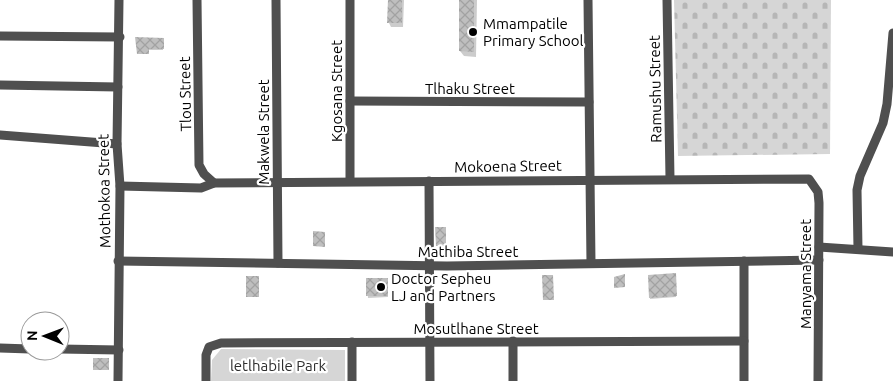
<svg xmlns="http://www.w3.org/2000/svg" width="893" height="381" viewBox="0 0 893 381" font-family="Ubuntu,sans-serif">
  <defs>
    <pattern id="cemetery-stones" width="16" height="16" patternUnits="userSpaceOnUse" patternTransform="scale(1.25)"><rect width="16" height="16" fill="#d6d6d6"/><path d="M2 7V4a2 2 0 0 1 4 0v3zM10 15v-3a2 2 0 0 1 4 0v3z" fill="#b6b6b6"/></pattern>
    <pattern id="building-cross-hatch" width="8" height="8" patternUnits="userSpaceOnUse" patternTransform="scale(1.25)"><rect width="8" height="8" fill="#bfbfbf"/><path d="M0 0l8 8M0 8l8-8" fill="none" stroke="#a2a2a2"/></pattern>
  </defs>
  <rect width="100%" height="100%" fill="#fff"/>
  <path fill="url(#cemetery-stones)" d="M674 0H831L830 154 678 156Z"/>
  <path fill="#d6d6d6" d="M221 349 345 350V381H211L212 360Z"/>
  <g fill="#0003">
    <path d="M389 0H404L403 27H391L389 23Z"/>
    <path d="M461 0H477L476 57 464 56 460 51Z"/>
    <path d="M163 40V50H149V54L138 53Z"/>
    <path d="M676 275V297L650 299V298Z"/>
    <path d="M367 279H387L388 297 368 298Z"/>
  </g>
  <g fill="url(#building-cross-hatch)">
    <path d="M388 0H402V23H387Z"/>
    <path d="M459 0H474V52L459 51Z"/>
    <path d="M135 37 164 38V49H149V54H137Z"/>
    <path d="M435 227H446V246H436Z"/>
    <path d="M313 231 325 232V247L313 246Z"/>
    <path d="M676 273 677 296 649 298 648 275Z"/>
    <path d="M625 274V287L614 288V277Z"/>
    <path d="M542 275H553L554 300H543Z"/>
    <rect x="246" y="276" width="13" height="21"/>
    <rect x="366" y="278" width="22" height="18"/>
    <rect x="93" y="358" width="16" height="12"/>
  </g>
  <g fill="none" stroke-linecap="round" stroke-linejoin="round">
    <g stroke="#4f4f4f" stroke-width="9">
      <path d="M197 0 199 165 204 174 214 183"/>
      <path d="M276 0 278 263"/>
      <path d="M350 0V181"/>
      <path d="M588 0 591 263"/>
      <path d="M667 0 670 178"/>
      <path d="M0 36 120 37"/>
      <path d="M0 85 118 87"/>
      <path d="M350 101 589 102"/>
      <path d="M0 135 117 144"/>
      <path d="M429 181 430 381"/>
      <path d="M120 186 201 188 214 183 809 179 818 192 819 203 818 381"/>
      <path d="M819 247 893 252"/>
      <path d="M858 249 857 190 860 176 883 123 887 104 893 33"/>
      <path d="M118 261 447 266 819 260"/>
      <path d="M744 261V381"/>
      <path d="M513 341V381"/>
      <path d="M352 342V381"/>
      <path d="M0 348 30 349"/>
      <path d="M60 349 119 350"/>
      <path d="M118 381 120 186 117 144 119 0"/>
      <path d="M206 381V355L209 347 221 343 744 341"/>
    </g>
  </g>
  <g fill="#000" stroke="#fff" stroke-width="2">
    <circle cx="473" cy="32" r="5"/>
    <circle cx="381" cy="287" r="5"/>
  </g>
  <g text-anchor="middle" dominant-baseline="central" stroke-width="4.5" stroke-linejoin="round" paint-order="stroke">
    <g font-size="15" fill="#000" stroke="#fff" text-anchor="start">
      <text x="483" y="23">Mmampatile<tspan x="483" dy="17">Primary School</tspan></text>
      <text x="391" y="278">Doctor Sepheu<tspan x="391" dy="17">LJ and Partners</tspan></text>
    </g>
    <g font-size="15" fill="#000" stroke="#fff">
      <text x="470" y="88">Tlhaku Street</text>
      <text transform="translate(655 89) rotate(-91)">Ramushu Street</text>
      <text transform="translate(336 91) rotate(-90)">Kgosana Street</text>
      <text transform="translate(185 94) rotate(-91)">Tlou Street</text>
      <text transform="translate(263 132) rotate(-90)">Makwela Street</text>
      <text transform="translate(508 166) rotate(-1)">Mokoena Street</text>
      <text transform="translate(104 191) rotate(-91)">Mothokoa Street</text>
      <text x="468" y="251">Mathiba Street</text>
      <text transform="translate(805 274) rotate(-90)">Manyama Street</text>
      <text x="476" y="328">Mosutlhane Street</text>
    </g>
    <g font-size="15" fill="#2d2d2d" stroke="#fff">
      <text x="278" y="365">letlhabile Park</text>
    </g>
  </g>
  <g transform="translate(45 336) rotate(271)"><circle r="24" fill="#ffffff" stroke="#999999"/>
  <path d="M0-4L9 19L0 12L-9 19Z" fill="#000000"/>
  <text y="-8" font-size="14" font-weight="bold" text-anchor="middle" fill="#000000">N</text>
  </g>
</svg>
